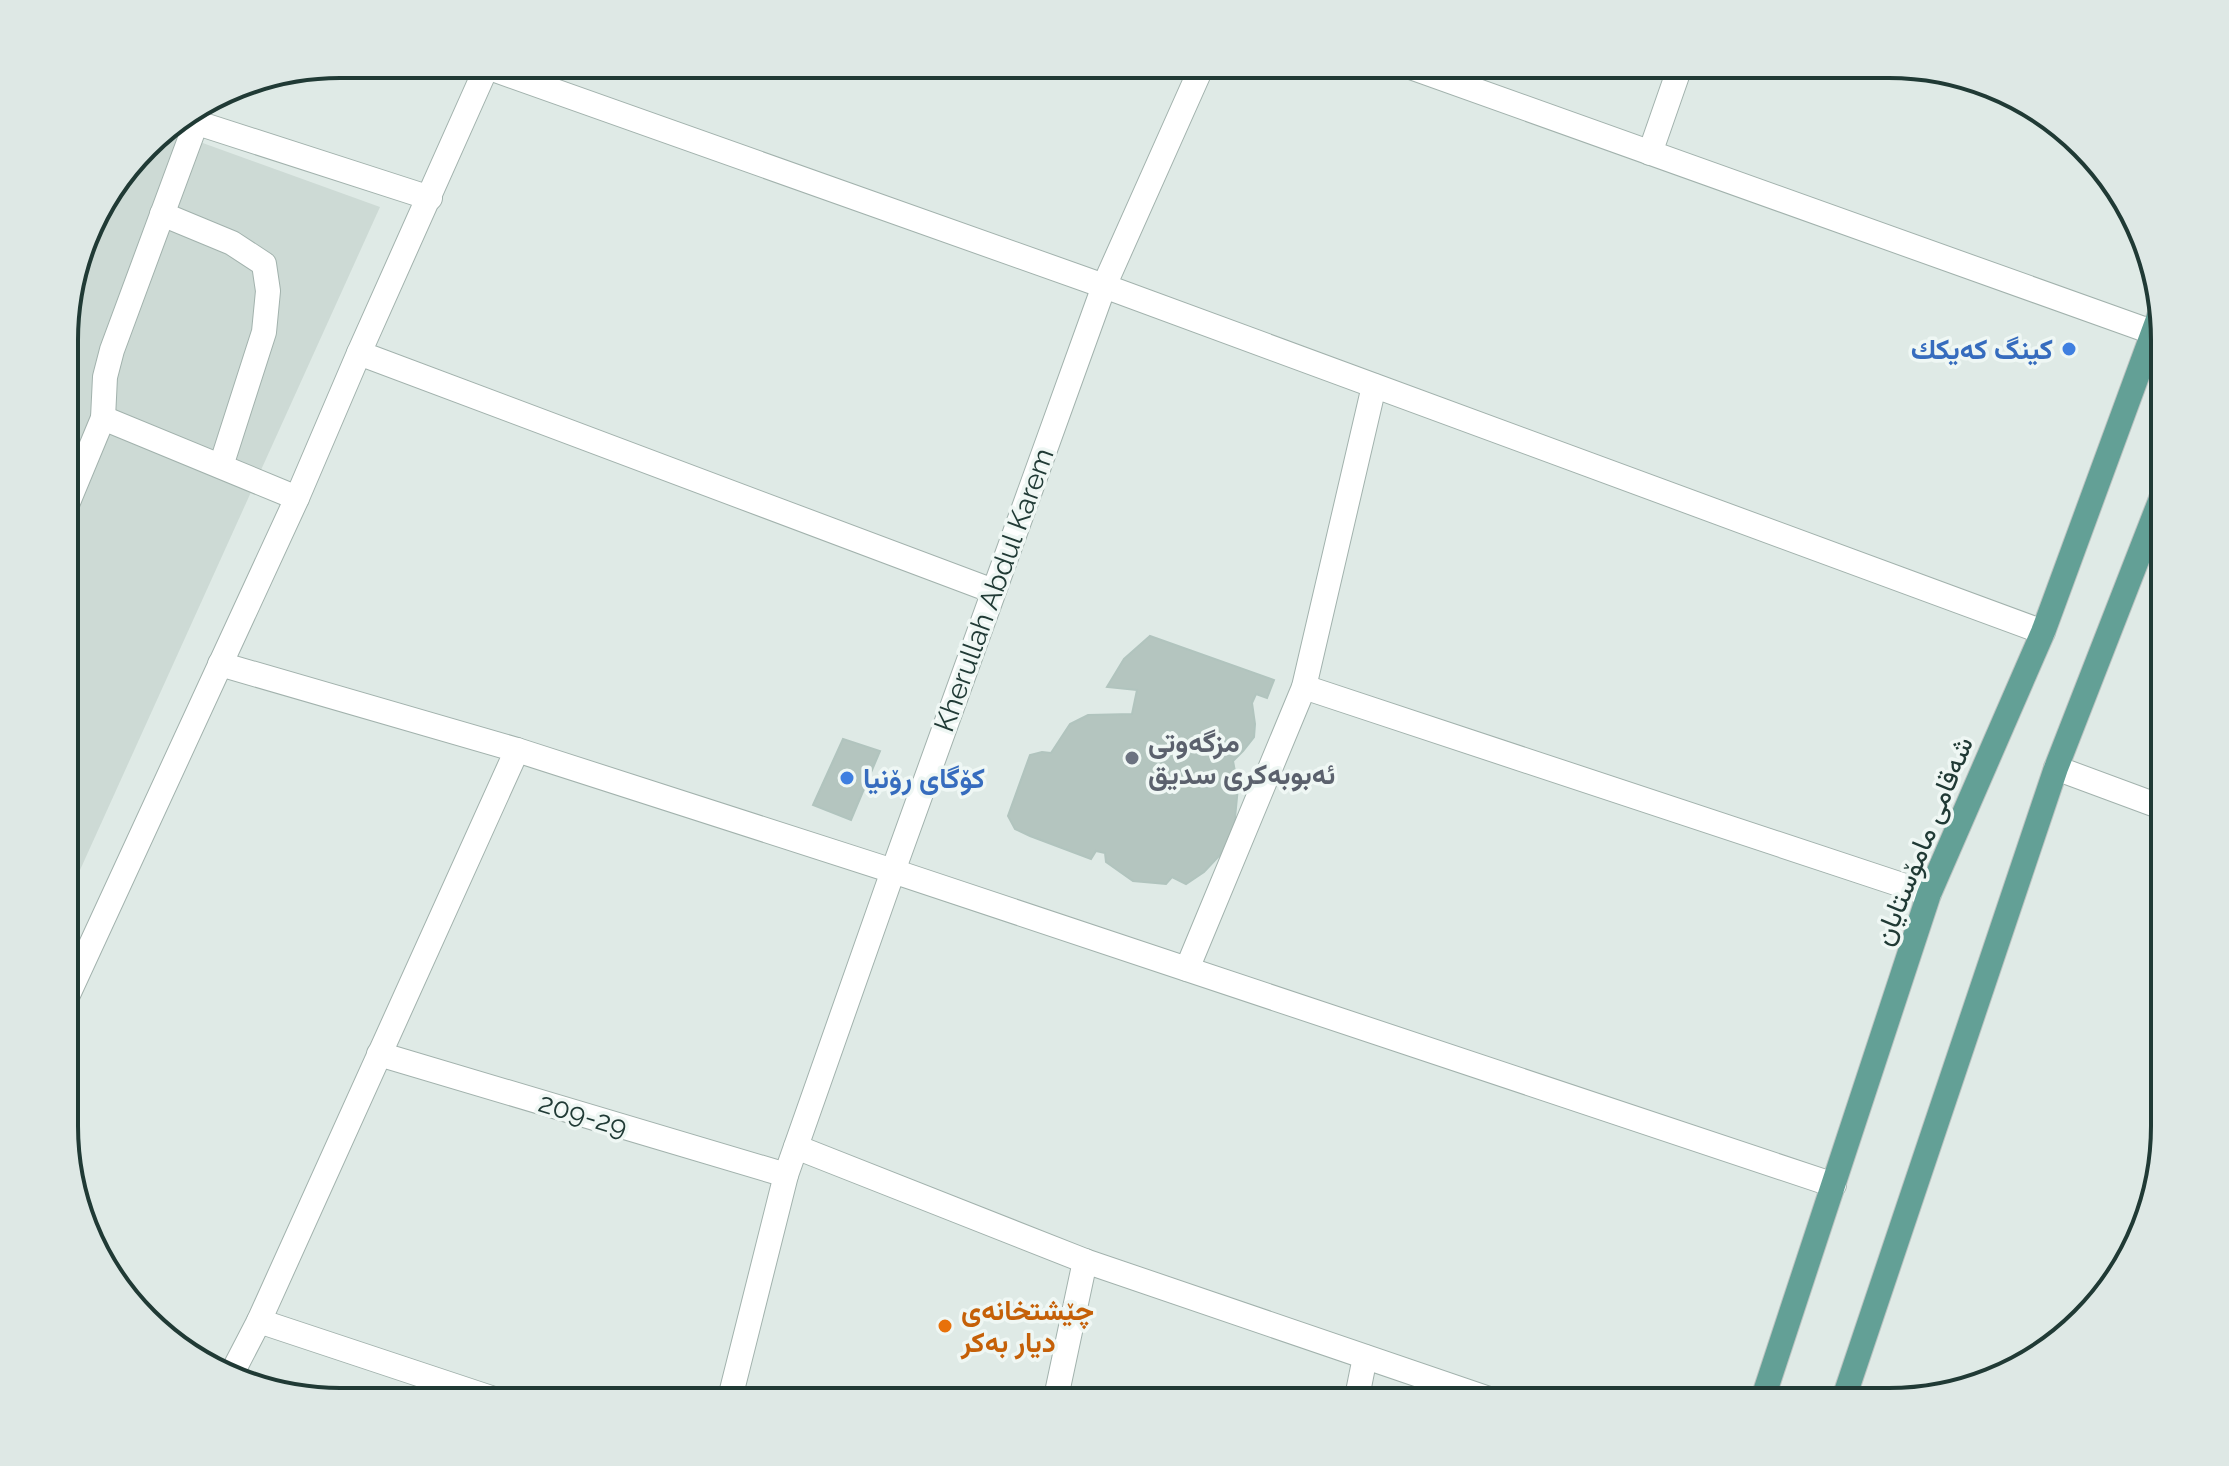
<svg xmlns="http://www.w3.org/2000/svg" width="2229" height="1466" viewBox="0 0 2229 1466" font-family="Raleway,Vazirmatn,sans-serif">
  <rect width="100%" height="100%" fill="#dfeae6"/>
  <path fill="#cddad5" d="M164 129 380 207 66 901V304L93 218 158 133Z"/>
  <g fill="#b4c5bf" stroke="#b1c4be" stroke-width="2">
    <path d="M1150 636 1274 680 1267 698 1256 694 1252 703 1255 724 1254 737 1243 751 1233 761 1238 787 1234 828 1221 854 1204 872 1186 884 1172 877 1166 884 1133 881 1106 862 1105 853 1096 851 1091 859 1030 836 1015 829 1008 816 1030 755 1042 752 1051 753 1070 724 1088 715 1132 714 1137 690 1107 687 1124 659Z"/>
    <path d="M843 739 880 751 851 820 813 805Z"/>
  </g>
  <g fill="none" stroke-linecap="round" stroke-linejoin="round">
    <g stroke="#a2b2ad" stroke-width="26">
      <g id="minor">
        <path d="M1402 64 2152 332"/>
        <path d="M487 67 1104 286 2043 632"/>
        <path d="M182 118 430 198"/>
        <path d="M1650 153 1681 64"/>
        <path d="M162 214 232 243 264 264 268 291 264 332 221 466"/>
        <path d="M359 353 993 591"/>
        <path d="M103 418 297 498"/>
        <path d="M66 507 103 418 105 377 112 350 196 123"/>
        <path d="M220 664 517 750 893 871 1834 1185"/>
        <path d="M1304 687 1929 894"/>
        <path d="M2056 768 2164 808"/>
        <path d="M1187 969 1304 687 1374 386"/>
        <path d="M66 999 297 498 359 353 488 64"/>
        <path d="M379 1054 786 1175"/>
        <path d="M796 1147 1085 1261 1498 1402"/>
        <path d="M259 1321 503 1402"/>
        <path d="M230 1377 259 1321 517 750"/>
        <path d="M729 1402 786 1175 893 871 1104 286 1203 64"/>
        <path d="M1055 1402 1085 1261"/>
        <path d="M1356 1402 1365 1357"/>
      </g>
    </g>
    <g stroke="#bcc4c2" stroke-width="26">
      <g id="major">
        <path d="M1762 1401 1929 894 2043 632 2161 311"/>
        <path d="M1843 1401 2056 768 2164 491"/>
      </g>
    </g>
    <use href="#minor" stroke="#fff" stroke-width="24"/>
    <use href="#major" stroke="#63a096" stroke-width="24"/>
  </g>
  <g fill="#3f7fe0" stroke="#eff7f4" stroke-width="3">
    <circle cx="2069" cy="349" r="8"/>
    <circle cx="847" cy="778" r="8"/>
  </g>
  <circle fill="#6b7280" stroke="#eff7f4" stroke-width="3" cx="1132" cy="758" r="8"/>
  <circle fill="#e8710a" stroke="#eff7f4" stroke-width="3" cx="945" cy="1326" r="8"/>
  <g text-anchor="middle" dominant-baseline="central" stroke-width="7" stroke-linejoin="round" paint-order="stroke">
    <g font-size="28" font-weight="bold" fill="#366cbe" stroke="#eff7f4" text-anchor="end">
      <text x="2053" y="349">کينگ کەیکك</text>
      <text x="863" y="778" text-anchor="start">کۆگای رۆنیا</text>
    </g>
    <g font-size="28" fill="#203a35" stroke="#eff7f4">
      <text transform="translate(994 590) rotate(-70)">Kherullah Abdul Karem</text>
      <text transform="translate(1923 841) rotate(-68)">شەقامی مامۆستایان</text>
      <text transform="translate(583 1115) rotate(17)">209-29</text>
    </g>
    <g font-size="28" font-weight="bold" fill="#5b616d" stroke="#eff7f4" text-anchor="start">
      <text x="1148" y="742">مزگەوتی<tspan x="1148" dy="32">ئەبوبەکری سدیق</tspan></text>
    </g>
    <g font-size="28" font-weight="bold" fill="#c56008" stroke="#eff7f4" text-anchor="start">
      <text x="961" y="1310">چێشتخانەی<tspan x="961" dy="32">دیار بەکر</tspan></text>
    </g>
  </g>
  <path d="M0 0H2229V1466H0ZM340 78H1889A262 262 0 0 1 2151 340V1126A262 262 0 0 1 1889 1388H340A262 262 0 0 1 78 1126V340A262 262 0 0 1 340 78Z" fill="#dee8e5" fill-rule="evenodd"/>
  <path fill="none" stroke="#203a35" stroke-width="4" d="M340 78H1889A262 262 0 0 1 2151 340V1126A262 262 0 0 1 1889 1388H340A262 262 0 0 1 78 1126V340A262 262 0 0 1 340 78Z"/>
</svg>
